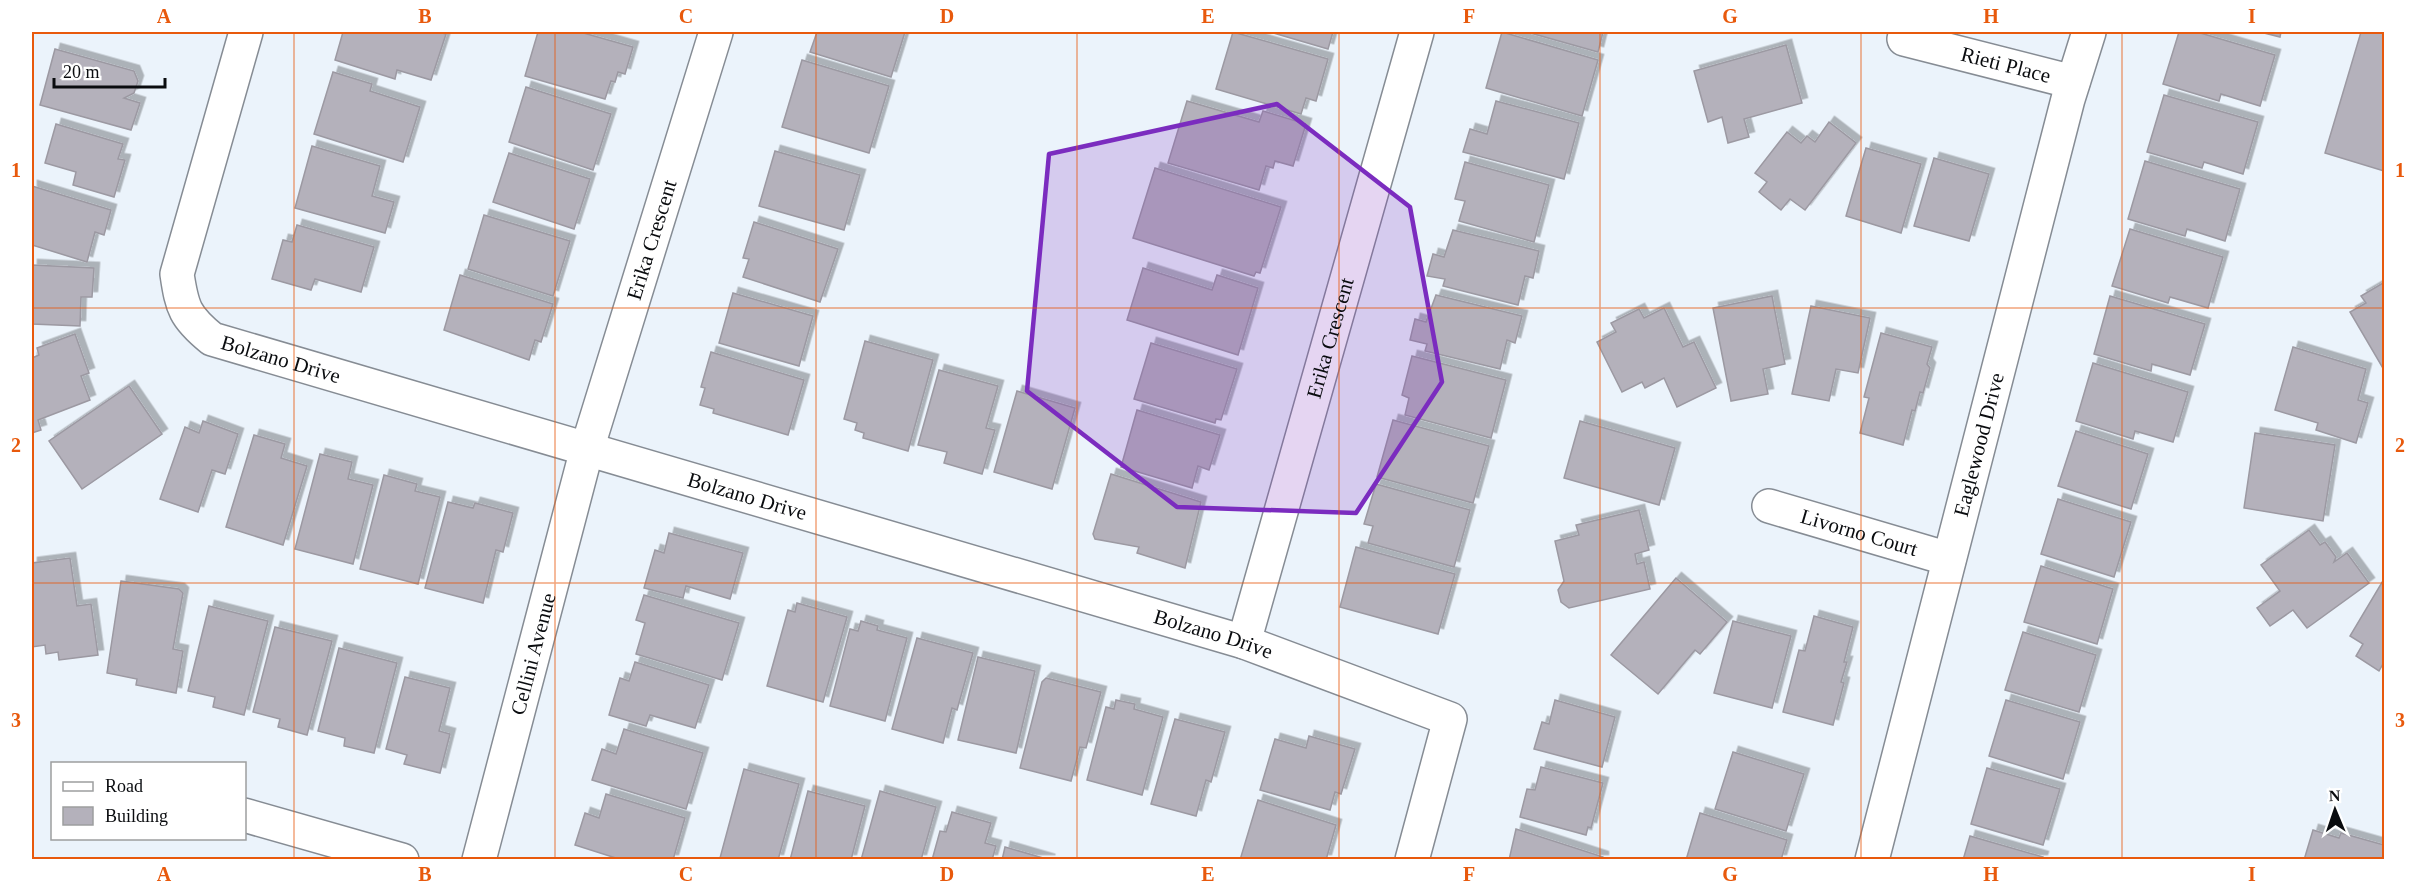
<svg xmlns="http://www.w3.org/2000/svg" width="2416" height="891" viewBox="0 0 2416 891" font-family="Georgia,serif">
  <defs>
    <filter id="shadow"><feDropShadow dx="5.5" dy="-5.5" stdDeviation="0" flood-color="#0004"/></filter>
  </defs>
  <rect width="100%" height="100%" fill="#ebf3fb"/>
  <g fill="#b4b1bb" stroke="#9c99a2" stroke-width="1.5" filter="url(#shadow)">
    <path d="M343 32H438L446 34 431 80 397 70 395 79 335 60Z"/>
    <path d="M538 32H580L633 47 625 74 618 72 615 82 611 81 605 99 525 76Z"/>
    <path d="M817 32H905L891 77 810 52Z"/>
    <path d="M1233 32 1328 59 1316 101 1306 98 1301 114 1216 89Z"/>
    <path d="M1270 32H1333L1328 49Z"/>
    <path d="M1502 32 1598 60 1582 116 1486 88Z"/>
    <path d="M1527 32H1603L1598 52Z"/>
    <path d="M2179 32H2197L2275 55 2260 106 2221 94 2219 101 2163 84Z"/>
    <path d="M2260 32H2281L2280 37Z"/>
    <path d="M2361 32H2384V171L2325 153Z"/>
    <path d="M1786 45 1802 103 1744 119 1749 137 1728 143 1722 117 1708 122 1694 71Z"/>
    <path d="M55 49 134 71 138 81 134 93 124 98 140 103 131 130 40 105Z"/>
    <path d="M802 60 889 86 869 153 782 127Z"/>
    <path d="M333 72 372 84 370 91 420 107 403 162 314 134Z"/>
    <path d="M526 87 611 114 593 170 509 142Z"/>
    <path d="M2164 95 2258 122 2243 174 2204 162 2202 168 2147 152Z"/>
    <path d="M1187 101 1259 122 1263 111 1306 124 1293 166 1275 161 1273 168 1266 166 1259 190 1168 163Z"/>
    <path d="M1496 101 1579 123 1564 179 1463 152 1470 129 1487 134Z"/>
    <path d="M1829 122 1856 143 1805 210 1790 199 1781 210 1759 192 1767 182 1755 173 1787 132 1801 143 1807 136 1815 142Z"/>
    <path d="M56 124 123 144 118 159 125 160 114 197 73 185 76 172 45 163Z"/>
    <path d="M312 146 380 166 372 196 394 202 385 233 295 208Z"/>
    <path d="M1866 148 1921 164 1901 233 1846 216Z"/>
    <path d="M775 151 860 175 844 230 759 206Z"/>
    <path d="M509 153 590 179 574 229 493 202Z"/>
    <path d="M1934 158 1989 174 1969 241 1914 226Z"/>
    <path d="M2145 161 2240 189 2225 241 2187 229 2185 236 2128 219Z"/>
    <path d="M1465 162 1549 185 1534 242 1459 221 1465 201 1455 199Z"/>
    <path d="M1155 168 1281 207 1260 273 1256 272 1254 276 1133 238Z"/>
    <path d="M32 186 111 210 104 235 95 232 87 262 32 245Z"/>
    <path d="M484 215 570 241 553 296 468 269Z"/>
    <path d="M754 222 838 249 820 302 743 277 749 259 743 258Z"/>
    <path d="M297 225 374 247 361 292 315 279 311 290 272 279 283 240 292 242Z"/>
    <path d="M2130 229 2223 257 2208 308 2170 297 2168 303 2112 286Z"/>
    <path d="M1453 230 1539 251 1533 278 1525 276 1518 305 1443 286 1445 279 1427 276 1433 254 1444 257Z"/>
    <path d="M32 265 94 268 92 297H81L80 326 32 324Z"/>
    <path d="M1143 268 1212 290 1217 275 1258 288 1238 355 1127 320Z"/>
    <path d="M460 275 553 304 541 342 535 340 529 360 444 330Z"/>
    <path d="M2383 283 2384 285V370L2350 312 2366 303 2361 296Z"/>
    <path d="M733 293 813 316 799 366 719 343Z"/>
    <path d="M1436 295 1522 316 1515 343 1507 340 1500 369 1425 351 1427 344 1410 340 1415 319 1426 322Z"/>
    <path d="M1772 296 1785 364 1763 369 1768 394 1731 401 1713 308Z"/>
    <path d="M2110 296 2205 324 2190 375 2152 364 2151 371 2094 354Z"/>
    <path d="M1811 306 1870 318 1858 373 1836 369 1829 401 1792 394Z"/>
    <path d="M1664 308 1683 347 1694 342 1716 388 1677 407 1664 378 1645 388 1642 382 1622 392 1597 342 1616 332 1611 323 1639 309 1644 318Z"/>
    <path d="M1881 333 1932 347 1927 364 1930 368 1923 393 1920 392 1915 411 1912 410 1903 445 1860 433 1869 398 1864 397Z"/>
    <path d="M75 334 89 373 81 376 90 400 38 420 41 430 32 433V358L39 355 37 348Z"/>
    <path d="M865 341 933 360 908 451 863 438 864 433 855 430 857 423 844 419Z"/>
    <path d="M1151 343 1237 369 1221 420 1216 419 1215 423 1134 399Z"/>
    <path d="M2293 347 2366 369 2358 400 2368 403 2356 443 2316 430 2318 423 2275 410Z"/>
    <path d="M711 352 804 380 788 435 713 413 714 409 700 405 705 388 701 387Z"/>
    <path d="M1412 356 1506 380 1491 438 1405 415 1409 398 1402 395Z"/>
    <path d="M2093 363 2188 392 2173 442 2135 431 2133 439 2076 421Z"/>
    <path d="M939 370 998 386 986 428 995 430 982 474 944 463 947 452 918 445Z"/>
    <path d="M129 386 162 434 82 489 49 441Z"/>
    <path d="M1017 391 1075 408 1052 489 994 472Z"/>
    <path d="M1137 410 1220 435 1209 470 1198 466 1192 488 1121 467Z"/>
    <path d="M1393 420 1489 446 1473 503 1377 477Z"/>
    <path d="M203 421 238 434 225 474 212 470 198 512 160 499 185 427 199 433Z"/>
    <path d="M1580 421 1675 448 1659 505 1564 478Z"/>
    <path d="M2076 431 2148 454 2131 509 2058 486Z"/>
    <path d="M2255 433 2335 445 2323 521 2244 508Z"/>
    <path d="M254 435 285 444 281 458 307 466 283 545 226 527Z"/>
    <path d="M320 454 352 462 348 479 373 485 353 564 295 549Z"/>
    <path d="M1111 474 1201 502 1185 568 1137 553 1139 547 1095 539 1093 534Z"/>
    <path d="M384 475 417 484 415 491 440 497 418 584 360 569Z"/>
    <path d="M1376 484 1470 510 1454 567 1368 543 1373 526 1364 524Z"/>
    <path d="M2058 499 2131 522 2114 577 2041 554Z"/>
    <path d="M448 502 473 508 475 503 513 513 503 552 496 550 483 603 425 588Z"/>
    <path d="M1639 510 1649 550 1635 554 1637 564 1644 562 1650 589 1569 608 1561 602 1558 590 1564 581 1555 541 1579 535 1576 525Z"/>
    <path d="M2309 530 2320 545 2325 542 2336 557 2334 562 2347 553 2369 583 2307 628 2293 610 2270 626 2257 608 2280 591 2261 565Z"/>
    <path d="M669 533 743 553 730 599 686 586 683 598 644 588 655 550 664 553Z"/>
    <path d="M1356 547 1455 574 1438 634 1340 607Z"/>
    <path d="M70 558 77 606 91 604 98 655 59 660 58 652 46 654 45 645 32 647V563Z"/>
    <path d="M2041 566 2113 589 2097 644 2024 622Z"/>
    <path d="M1676 578 1727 622 1700 654 1695 650 1658 694 1611 655Z"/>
    <path d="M2384 579V662L2379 671 2356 656 2363 644 2350 636Z"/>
    <path d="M121 581 179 589 183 593 173 649 183 651 176 693 136 685 137 679 107 673Z"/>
    <path d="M644 595 739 623 722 680 636 654 645 623 636 620Z"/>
    <path d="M797 603 847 617 823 702 767 686 788 610 795 612Z"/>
    <path d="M209 606 268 621 244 715 213 707 215 697 188 691Z"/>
    <path d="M1814 616 1853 627 1844 662H1847L1841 682 1844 683 1833 725 1783 712 1799 650 1805 651Z"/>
    <path d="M861 621 878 626 877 630 907 638 885 721 830 706 850 629 858 631Z"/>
    <path d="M1733 621 1791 636 1772 708 1714 693Z"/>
    <path d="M275 627 332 641 307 735 278 727 280 719 253 712Z"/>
    <path d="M2023 632 2096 655 2079 712 2005 690Z"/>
    <path d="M917 638 973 653 957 710 952 708 943 743 892 729Z"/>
    <path d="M339 648 397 663 374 753 344 746 345 738 318 731Z"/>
    <path d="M978 657 1035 671 1016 753 958 740Z"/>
    <path d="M635 662 709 685 695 728 650 715 646 726 609 715 620 678 629 681Z"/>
    <path d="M405 677 450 688 439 731 450 734 440 773 404 764 407 755 386 749Z"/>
    <path d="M1046 678 1101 692 1086 748 1080 747 1071 781 1020 768 1042 682Z"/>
    <path d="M1116 700 1135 704 1134 709 1163 717 1142 795 1087 780 1106 707 1114 709Z"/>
    <path d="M1555 700 1615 717 1602 767 1534 749 1542 722 1549 724Z"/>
    <path d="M2006 700 2080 722 2063 779 1989 756Z"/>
    <path d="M1175 719 1225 732 1211 782 1206 780 1196 816 1151 804Z"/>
    <path d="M624 729 703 753 686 809 592 780 602 749 616 754Z"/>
    <path d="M1309 736 1355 749 1341 794 1335 792 1330 810 1260 790 1275 739 1306 748Z"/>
    <path d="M1733 752 1804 774 1786 831 1715 809Z"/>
    <path d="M1541 767 1603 783 1591 828 1588 827 1586 835 1520 817 1527 789 1535 790Z"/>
    <path d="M1987 768 2060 789 2043 845 1971 824Z"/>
    <path d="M744 769 799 784 778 860 720 858Z"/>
    <path d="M808 791 865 806 851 860H790Z"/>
    <path d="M880 791 936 807 921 860H861Z"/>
    <path d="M606 794 685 818 673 860H622L575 845 585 813 599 818Z"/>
    <path d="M1258 800 1336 825 1326 860H1240Z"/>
    <path d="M952 812 991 823 985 843 996 846 992 860H932L940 831 946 832Z"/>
    <path d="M1700 813 1787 840 1781 860H1686Z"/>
    <path d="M1516 829 1603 857V860H1509Z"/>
    <path d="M2313 830 2339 838 2341 833 2384 845V860H2304Z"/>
    <path d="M1970 836 2043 857 2042 860H1963Z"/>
    <path d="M1005 847 1050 860H1002Z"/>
  </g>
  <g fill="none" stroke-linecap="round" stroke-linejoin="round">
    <g stroke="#868c94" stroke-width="36">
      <g id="minor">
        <path id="s1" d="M246 32 177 274C182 308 185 317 212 339L1244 642 1450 719 1412 860"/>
        <path id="s2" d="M1904 39 2073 82"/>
        <path id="s3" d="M1769 506 1949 559"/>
        <path id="s4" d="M1244 642 1417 32"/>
        <path d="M244 815 402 860"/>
        <path id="s5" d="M479 860 587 449 716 32"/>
        <path id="s6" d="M1872 860 2068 99 2089 32"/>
      </g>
    </g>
    <use href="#minor" stroke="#fff" stroke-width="33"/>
  </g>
  <path fill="#7b2cbf" fill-opacity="0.2" stroke="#7b2cbf" stroke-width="4.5" stroke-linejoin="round" d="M1277 104 1410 207 1442 382 1356 513 1177 507 1027 391 1049 154Z"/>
  <path fill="none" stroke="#e8590c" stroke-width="1.5" stroke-opacity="0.55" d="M294 32V860M555 32V860M816 32V860M1077 32V860M1339 32V860M1600 32V860M1861 32V860M2122 32V860M32 308H2384M32 583H2384"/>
  <g text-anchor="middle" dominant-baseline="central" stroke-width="4.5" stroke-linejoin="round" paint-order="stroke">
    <g font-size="21" fill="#0a0c0f" stroke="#fff">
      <text stroke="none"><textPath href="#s2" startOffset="105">Rieti Place</textPath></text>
      <text stroke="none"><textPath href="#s5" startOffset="644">Erika Crescent</textPath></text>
      <text stroke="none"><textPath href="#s4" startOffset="316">Erika Crescent</textPath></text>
      <text stroke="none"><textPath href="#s1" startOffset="400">Bolzano Drive</textPath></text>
      <text stroke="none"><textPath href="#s6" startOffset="429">Eaglewood Drive</textPath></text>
      <text stroke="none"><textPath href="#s1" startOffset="886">Bolzano Drive</textPath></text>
      <text stroke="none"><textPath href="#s3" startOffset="94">Livorno Court</textPath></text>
      <text stroke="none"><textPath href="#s1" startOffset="1372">Bolzano Drive</textPath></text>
      <text stroke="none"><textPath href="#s5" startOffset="213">Cellini Avenue</textPath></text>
    </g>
  </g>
  <rect width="2416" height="891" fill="none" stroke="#ffffff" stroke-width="66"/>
  <rect x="51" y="762" width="195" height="78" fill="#ffffff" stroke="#9d9e9f" stroke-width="1.5"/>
  <rect x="63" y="782" width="30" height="9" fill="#ffffff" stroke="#9d9e9f" stroke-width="1.5"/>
  <text x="105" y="792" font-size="18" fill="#0a0c0f">Road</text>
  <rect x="63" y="807" width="30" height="18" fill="#b4b1bb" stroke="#9d9e9f" stroke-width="1.5"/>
  <text x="105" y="822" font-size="18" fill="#0a0c0f">Building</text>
  <g transform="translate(2335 810) rotate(358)" stroke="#ffffff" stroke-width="4.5" paint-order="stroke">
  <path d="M0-4.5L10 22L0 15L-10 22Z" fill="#0a0c0f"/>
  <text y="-9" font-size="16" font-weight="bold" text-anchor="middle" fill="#0a0c0f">N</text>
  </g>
  <path d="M54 78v9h111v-9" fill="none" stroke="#0a0c0f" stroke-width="3"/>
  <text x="63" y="78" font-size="18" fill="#0a0c0f" stroke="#ffffff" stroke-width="4.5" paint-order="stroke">20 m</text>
  <rect x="33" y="33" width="2350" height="825" fill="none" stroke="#e8590c" stroke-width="2"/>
  <g font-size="20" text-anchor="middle" font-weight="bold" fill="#e8590c">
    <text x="164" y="23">A</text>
    <text x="425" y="23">B</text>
    <text x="686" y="23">C</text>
    <text x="947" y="23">D</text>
    <text x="1208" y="23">E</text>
    <text x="1469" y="23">F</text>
    <text x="1730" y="23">G</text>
    <text x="1991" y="23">H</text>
    <text x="2252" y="23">I</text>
    <text x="16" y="177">1</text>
    <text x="2400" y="177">1</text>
    <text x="16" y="452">2</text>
    <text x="2400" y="452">2</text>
    <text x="16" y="727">3</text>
    <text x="2400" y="727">3</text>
    <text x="164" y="881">A</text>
    <text x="425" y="881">B</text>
    <text x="686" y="881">C</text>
    <text x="947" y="881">D</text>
    <text x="1208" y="881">E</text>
    <text x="1469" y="881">F</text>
    <text x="1730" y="881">G</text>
    <text x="1991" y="881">H</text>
    <text x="2252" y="881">I</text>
  </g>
</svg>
